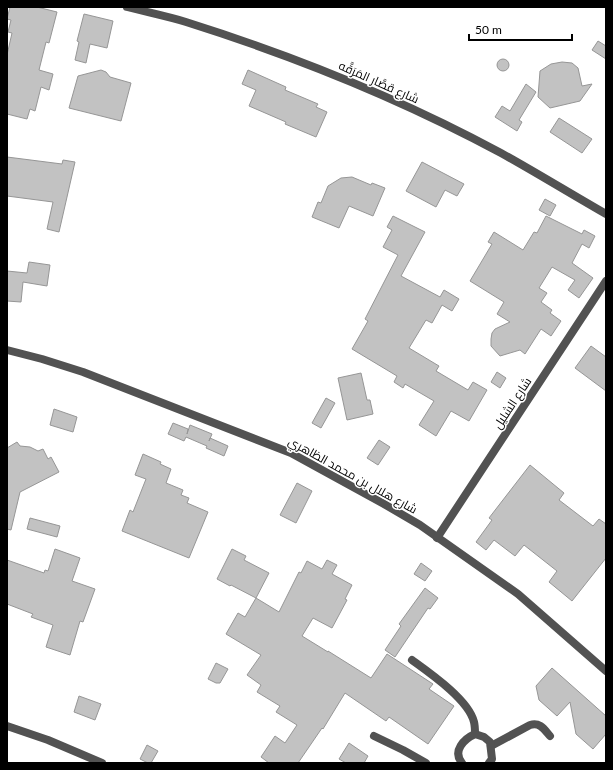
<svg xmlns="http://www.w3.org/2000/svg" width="613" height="770" viewBox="0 0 613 770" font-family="Lato,Cairo,sans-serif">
  <rect width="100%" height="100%" fill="#fff"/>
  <g fill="#c2c2c2" stroke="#969696">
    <path d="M10 7H37L57 12 49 43 46 42 39 70 53 74 49 90 41 87 35 111 30 109 27 119 7 114V55L12 33 8 32 11 20 7 19Z"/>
    <path d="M84 14 113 21 107 48 90 44 86 63 75 60 79 42 77 41Z"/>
    <path d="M598 41 606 46V59L592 50Z"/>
    <circle cx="503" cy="65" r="6"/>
    <path d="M562 62 572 63 578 68 582 86 592 84 580 101 550 108 538 97 540 71 551 64Z"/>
    <path d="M101 70 106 72 110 77 131 83 121 121 69 108 78 76Z"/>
    <path d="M248 70 286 87 285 90 318 104 316 107 327 112 316 137 285 124 286 122 249 106 256 90 242 84Z"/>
    <path d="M526 84 536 92 519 120 522 122 517 131 495 117 502 106 510 111Z"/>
    <path d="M559 118 592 139 582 153 550 132Z"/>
    <path d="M7 157 62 164 63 160 75 162 59 232 47 229 53 202 7 196Z"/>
    <path d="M422 162 464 184 457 196 445 190 436 207 406 191Z"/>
    <path d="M352 177 371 185 372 183 385 188 373 216 349 206 339 228 312 217 318 202 321 203 328 186 341 178Z"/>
    <path d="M545 199 556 205 550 216 539 210Z"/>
    <path d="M393 216 425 232 401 276 440 297 444 290 459 299 452 311 442 305 432 323 426 320 409 348 439 366 436 371 468 390 473 382 487 390 469 421 451 411 436 436 419 425 434 401 405 384 403 388 394 382 397 376 352 349 368 321 365 319 398 255 383 247 392 230 387 227Z"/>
    <path d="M546 216 582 234 584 230 595 236 589 248 582 244 572 263 593 278 579 298 568 290 575 280 552 267 539 288 547 293 541 302 552 310 550 313 561 321 551 336 541 329 525 354 520 350 500 356 491 346V339L492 333 495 329 510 322 497 314 504 302 470 281 492 244 488 242 494 232 523 250 534 232 537 233Z"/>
    <path d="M29 262 50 265 47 286 23 282 21 302 7 301V271L27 273Z"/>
    <path d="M591 346 606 357V391L575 368Z"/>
    <path d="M497 372 506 378 500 388 491 382Z"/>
    <path d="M361 373 367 400H370L373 414 347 420 338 378Z"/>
    <path d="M326 398 335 403 321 428 312 423Z"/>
    <path d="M54 409 77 417 73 432 50 425Z"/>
    <path d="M173 423 188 429 187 434 190 425 212 434 209 441 210 438 228 446 224 456 206 448 207 446 186 437 184 441 168 434Z"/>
    <path d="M379 440 390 447 378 465 367 458Z"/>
    <path d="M17 442 20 446 30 447 38 451 43 449 48 459 51 457 59 472 20 492 11 530 7 529V448Z"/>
    <path d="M143 454 161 462 160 464 171 469 166 483 183 490 181 495 189 498 187 503 208 512 189 558 122 531 130 510 133 512 146 479 135 475Z"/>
    <path d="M530 465 564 493 559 500 593 526 599 519 606 524V558L572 601 549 582 557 571 524 545 515 556 494 540 486 550 476 542 492 520 489 518Z"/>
    <path d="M297 483 312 491 296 523 280 515Z"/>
    <path d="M30 518 60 526 57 537 27 529Z"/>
    <path d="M55 549 80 558 72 581 95 589 83 622 80 621 70 655 46 647 53 625 31 617 33 614 7 604V560L44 573 45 570 48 571Z"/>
    <path d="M232 549 246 556 244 560 269 573 256 598 231 585 230 586 217 579Z"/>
    <path d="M327 560 337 565 332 574 352 585 345 599 347 600 332 628 313 618 302 636 328 652V651L371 678 387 654 433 684 429 689 454 706 428 744 389 717 386 721 345 693 323 729 322 728 298 763H269L261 757 275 736 285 743 297 725 276 712 280 706 257 692 261 685 247 675 261 655 226 634 238 613 245 617 256 598 279 612 299 572 301 573 307 561 322 569Z"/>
    <path d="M421 563 432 571 425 581 414 574Z"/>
    <path d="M425 588 438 598 430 609 428 608 395 657 385 650 401 626 399 624Z"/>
    <path d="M216 663 228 669 220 683H216L208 679Z"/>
    <path d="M552 668 606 716V734L593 749 576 734 570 702 557 716 539 700 536 686Z"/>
    <path d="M79 696 101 704 95 720 74 712Z"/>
    <path d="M349 743 368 756 364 763H346L339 759Z"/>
    <path d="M147 745 158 751 151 763H148L140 759Z"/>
  </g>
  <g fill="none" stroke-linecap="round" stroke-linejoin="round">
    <g stroke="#525252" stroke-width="8">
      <path d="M127 7C146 12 166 16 186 22 294 56 401 99 501 153 537 173 571 194 606 214"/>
      <path d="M7 350 42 359 83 372 291 453 384 504 420 525 518 594 606 671"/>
      <path d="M437 538 606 281"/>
      <path d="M412 660C430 673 469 700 474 722 475 726 475 730 475 734"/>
      <path d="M7 726 48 740 102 763"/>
      <path d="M374 736 403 750 426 763"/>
      <path d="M491 746 530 725C540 722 544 729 550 736"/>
      <path d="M462 763C452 751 464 739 475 734L484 737 490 742 492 759 489 763"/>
    </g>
  </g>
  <g text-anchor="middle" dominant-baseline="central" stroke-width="3" stroke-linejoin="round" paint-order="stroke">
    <g font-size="12" fill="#000" stroke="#fff">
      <text transform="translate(379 82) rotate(24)">شارع قصَّار المَرَقَّه</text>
      <text transform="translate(512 403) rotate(-57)">شارع الشليل</text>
      <text transform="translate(353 475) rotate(29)">شارع هلال بن محمد الظاهري</text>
    </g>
  </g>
  <rect width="613" height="770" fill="none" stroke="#000000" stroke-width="16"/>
  <path d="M469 34v6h103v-6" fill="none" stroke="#000000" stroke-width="2"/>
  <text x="475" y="34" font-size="12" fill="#000000" stroke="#ffffff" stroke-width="3" paint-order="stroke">50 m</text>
</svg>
